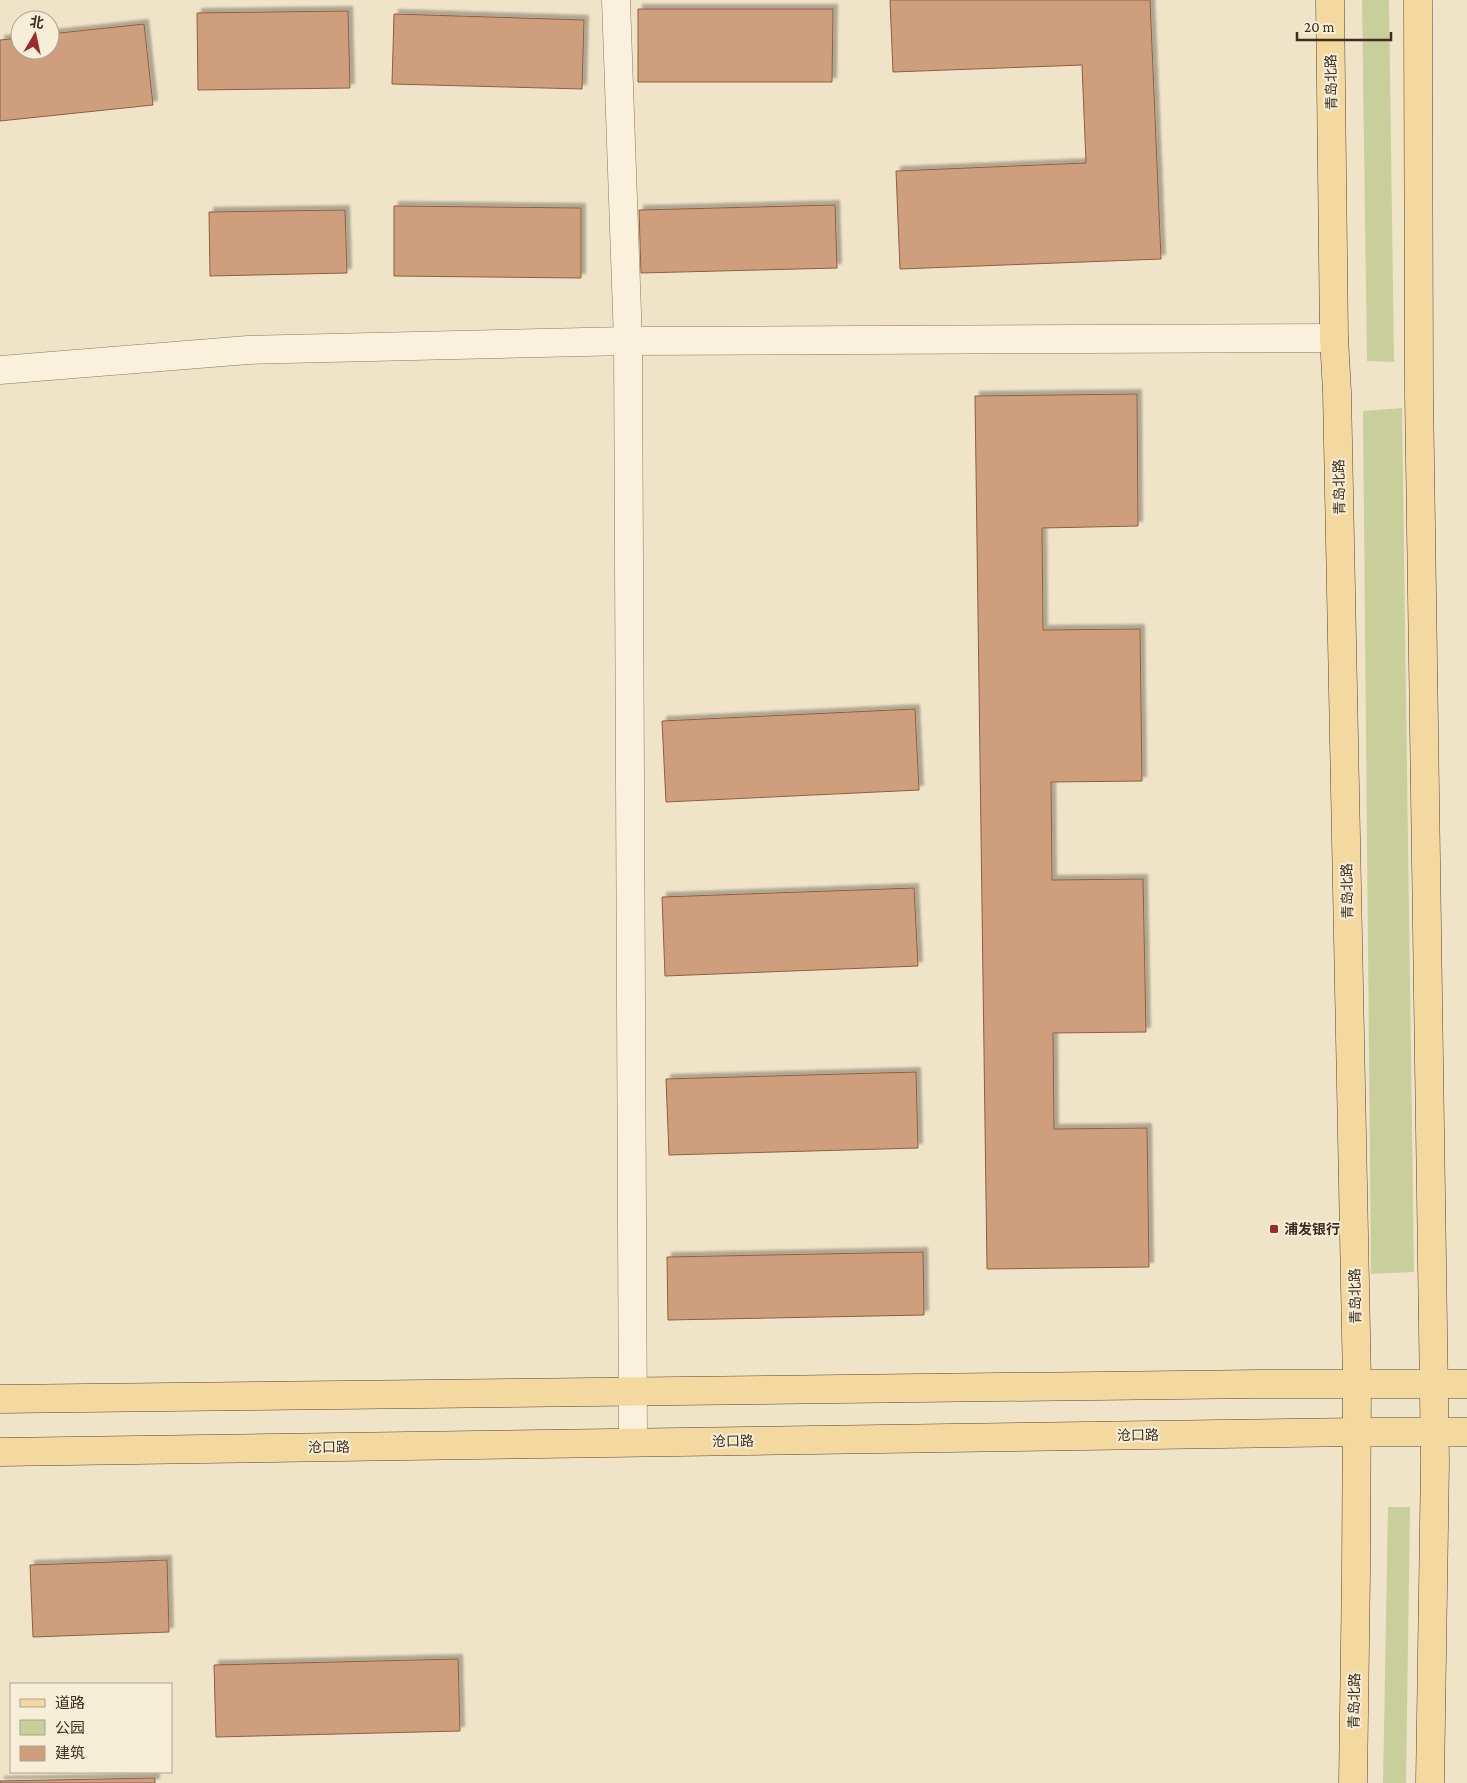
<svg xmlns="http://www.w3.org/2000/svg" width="1467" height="1783" viewBox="0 0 1467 1783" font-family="'Crimson Pro','Noto Sans SC',serif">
  <defs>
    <filter id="shadow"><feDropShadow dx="4.5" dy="-4.5" stdDeviation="1" flood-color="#0004"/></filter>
  </defs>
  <rect width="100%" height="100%" fill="#f0e4c8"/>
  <g fill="#c9cf9b">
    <path d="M1362 0H1389L1394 362 1367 361Z"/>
    <path d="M1402 408 1414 1272 1371 1274 1363 411Z"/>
    <path d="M1388 1507H1410L1406 1783H1383Z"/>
  </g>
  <g fill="#cf9f7d" stroke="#8d5f41" filter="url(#shadow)">
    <path d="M890 0H1150L1161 259 900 269 896 171 1086 163 1082 65 893 72Z"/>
    <path d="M638 9H833L832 82H638Z"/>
    <path d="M348 11 350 88 198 90 197 13Z"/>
    <path d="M394 14 584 20 582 89 392 84Z"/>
    <path d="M144 24 153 105 0 121V40L20 38V50H50V34Z"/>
    <path d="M835 205 837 268 641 273 639 210Z"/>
    <path d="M394 206 581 208V278L394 276Z"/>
    <path d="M345 210 347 273 210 276 209 212Z"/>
    <path d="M1137 394 1138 526 1042 528 1043 630 1140 629 1142 781 1051 782 1052 880 1143 879 1146 1032 1053 1033 1054 1129 1147 1128 1149 1267 987 1269 975 396Z"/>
    <path d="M915 709 919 790 666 802 662 721Z"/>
    <path d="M914 888 918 966 665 976 662 897Z"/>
    <path d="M916 1072 918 1148 669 1155 666 1079Z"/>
    <path d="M923 1252 924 1315 668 1320 667 1257Z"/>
    <path d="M167 1560 169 1632 33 1637 30 1565Z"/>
    <path d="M458 1659 460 1731 216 1737 214 1665Z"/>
    <path d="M155 1778V1783H0V1781Z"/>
  </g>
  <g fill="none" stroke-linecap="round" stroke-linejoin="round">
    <g stroke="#8d765c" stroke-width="29">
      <g id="minor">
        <path d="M616 0 628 341 633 1442"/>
        <path d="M0 370 248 350 628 341 1334 338"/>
      </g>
    </g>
    <g stroke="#5b4430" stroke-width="29">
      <g id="major">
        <path d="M1330 0 1334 338 1337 392 1357 1383 1356 1574 1353 1783"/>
        <path d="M1418 0 1419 393 1435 1462 1430 1783"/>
        <path d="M0 1399 1259 1384H1467"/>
        <path d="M0 1452 1357 1432H1467"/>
      </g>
    </g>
    <use href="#minor" stroke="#faf1dc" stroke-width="28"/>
    <use href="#major" stroke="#f3d9a0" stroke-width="28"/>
  </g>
  <rect fill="#9e2a2b" stroke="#f7eed8" stroke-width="2" x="1269" y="1224" width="10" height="10" rx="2.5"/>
  <g text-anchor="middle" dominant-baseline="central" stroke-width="4" stroke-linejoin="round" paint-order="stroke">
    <g font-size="14" fill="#3d2e20" stroke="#f7eed8">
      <text transform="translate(1331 82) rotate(-91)">青岛北路</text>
      <text transform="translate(1339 487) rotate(-91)">青岛北路</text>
      <text transform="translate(1347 891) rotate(-91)">青岛北路</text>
      <text transform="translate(1355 1296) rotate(-91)">青岛北路</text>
      <text transform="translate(1138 1435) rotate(-1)">沧口路</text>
      <text transform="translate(733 1441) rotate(-1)">沧口路</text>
      <text transform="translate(329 1447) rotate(-1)">沧口路</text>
      <text transform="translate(1354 1701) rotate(-89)">青岛北路</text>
    </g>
    <g font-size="14" font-weight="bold" fill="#3d2e20" stroke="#f7eed8" text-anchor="start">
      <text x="1284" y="1229">浦发银行</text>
    </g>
  </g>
  <rect x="10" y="1683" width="162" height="90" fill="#f7eed8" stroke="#ada18e"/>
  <rect x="20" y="1699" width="25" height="8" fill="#f3d9a0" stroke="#ada18e"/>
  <text x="55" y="1708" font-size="15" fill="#3d2e20">道路</text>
  <rect x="20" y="1720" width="25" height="15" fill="#c9cf9b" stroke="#ada18e"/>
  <text x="55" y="1733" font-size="15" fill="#3d2e20">公园</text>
  <rect x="20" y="1746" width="25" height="15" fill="#cf9f7d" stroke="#ada18e"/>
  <text x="55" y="1758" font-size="15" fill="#3d2e20">建筑</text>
  <g transform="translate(35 35) rotate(9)"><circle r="24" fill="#f7eed8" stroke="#ada18e"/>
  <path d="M0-4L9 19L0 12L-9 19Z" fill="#9e2a2b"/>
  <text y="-8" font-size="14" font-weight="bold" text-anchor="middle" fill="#3d2e20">北</text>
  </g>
  <path d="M1297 32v8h94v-8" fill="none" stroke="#3d2e20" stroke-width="2.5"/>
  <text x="1304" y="32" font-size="15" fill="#3d2e20" stroke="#f7eed8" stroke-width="4" paint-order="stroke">20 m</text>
</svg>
